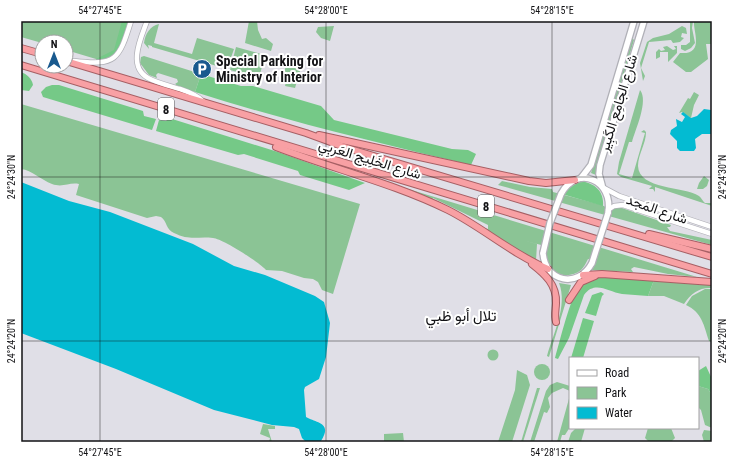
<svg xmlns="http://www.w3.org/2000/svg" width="733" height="463" viewBox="0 0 733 463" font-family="'Roboto Condensed',Vazirmatn,sans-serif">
  <rect width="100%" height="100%" fill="#e0dfe7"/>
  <g fill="#8bc495">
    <path d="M21 21H128L120 47 98 62 96 59 66 50V42L42 43 21 37Z"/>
    <path d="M249 21H257L258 30 262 39 266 38 273 44 271 51 245 43Z"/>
    <path d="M690 21H693L692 28 695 43 691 48 685 51 681 49V45H686L690 42Z"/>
    <path d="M694 21H712V44H706L708 59 691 72H686L673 62 680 53C705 55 693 32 694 21Z"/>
    <path d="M159 24 154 43 192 54 197 38 234 49 227 69 152 47V46L148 45 149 49 144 43C145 34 150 26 159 24Z"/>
    <path d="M334 26 330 41 321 38 316 32 318 27Z"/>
    <path d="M682 26 686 28 687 34 682 33 681 37 684 38 680 42 673 43 671 40 649 42 641 68 645 76 643 81 640 63 647 42 653 38 669 34Z"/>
    <path d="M632 38 634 40 597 164 596 175 591 173Z"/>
    <path d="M667 46 673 50 676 49 674 46H677V53L668 62V52H660V57L656 59V52L659 49 661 51 665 50 663 47Z"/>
    <path d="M236 47 265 55 259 78 230 70Z"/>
    <path d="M144 56 201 74 195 92 181 88 175 84 178 82 177 79 158 73 156 75 157 78 149 75 140 63 141 57Z"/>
    <path d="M288 60 302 64 295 88 285 86 288 74 284 72Z"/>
    <path d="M640 90C649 101 635 130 632 142H629L619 174 632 178 645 133 641 132 644 130 646 132C646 144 638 154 638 166 639 190 684 186 699 196 702 198 702 201 705 203H712V206L655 187V192L653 189H649L652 186 621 177 617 174 619 162Z"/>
    <path d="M694 92 699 95 694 105 691 118 682 112 679 113 688 98 690 99Z"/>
    <path d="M21 104 360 204 333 294 322 290 318 282 313 279 304 278 282 271 266 270C259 262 223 239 213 238 198 236 190 241 174 233 166 230 167 221 161 217L156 216 147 218 76 195 79 184C69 182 63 188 52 184 41 180 32 170 21 169Z"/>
    <path d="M704 176 709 180 707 186 703 189H697L699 183Z"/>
    <path d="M502 181 530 187 552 189 553 192 602 205 611 210 614 207H619L671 225 670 227H667L670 231 712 240V245L498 185Z"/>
    <path d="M405 188 697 277 668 274 634 267 631 269 633 272 591 270 595 261 588 259C586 263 584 267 581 270 572 278 554 277 548 265 545 260 545 252 545 246L522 240 537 244 536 261 484 228 488 229V225L433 198 432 200Z"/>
    <path d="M654 280 707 284 712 285V288C700 287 691 293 684 304L664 296H648Z"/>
    <path d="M559 283 571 285 549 357 547 356C553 334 568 306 559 283Z"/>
    <path d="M705 289H712V342L709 341C704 326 702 312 686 305L692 296Z"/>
    <circle cx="493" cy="355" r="5.5"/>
    <circle cx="542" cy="372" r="8"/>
    <path d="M517 370 527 375 530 385 512 442H498L515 390Z"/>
    <path d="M557 382 570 386V391L563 388 552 393 548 398 550 407 547 413 544 412 534 442H530L546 391 550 385Z"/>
    <path d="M698 386 708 389 712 395V428L705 425 701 410 698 407Z"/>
    <path d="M537 388H540L523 442H521Z"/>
    <path d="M570 395V427L565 435H562L560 442H557Z"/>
    <path d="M263 424 275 426V429H268L272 442H269L270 438 260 434Z"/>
    <path d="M576 428H585L581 442H568L571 433Z"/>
    <path d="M648 428H671L675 438 671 442H649L645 438Z"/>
    <path d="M704 430 712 431V442H704L702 435Z"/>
    <path d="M403 433 404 442H384V434Z"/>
  </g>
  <g fill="#75c987">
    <path d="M122 21H128L120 47 113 57 98 62 96 59 114 50Z"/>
    <path d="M21 72C27 74 32 79 33 85L29 91 21 90Z"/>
    <path d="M201 74 241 86H253L321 106 334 120 452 149 468 150 476 154 471 165C378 143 286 121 195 92Z"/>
    <path d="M52 85H59L143 111 144 116 156 119 152 130 43 97 41 92 46 87Z"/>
    <path d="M169 118 278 152 365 183 349 190 300 175 298 171 244 154 238 155 156 131 159 120 166 121Z"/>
    <path d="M580 181C595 183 604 191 603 206L562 194 574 183Z"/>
    <path d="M614 277 654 280 648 296C639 295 631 295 622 294 608 292 595 280 584 295L569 338 558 359 555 358C559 344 571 295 579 287 587 277 603 277 614 277Z"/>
    <path d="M601 292 604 294 602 296 596 316 585 313 592 295Z"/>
    <path d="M583 318 594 321 583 358H571Z"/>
    <path d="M706 366 712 379V395L708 389 698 386V371Z"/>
  </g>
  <g fill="#03bbd2">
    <path d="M704 109 711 110 712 134H702L695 139 696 148 694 151H680L677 148V141L670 134 671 130 677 126 676 119 682 122 685 117 681 114 683 112 691 118 697 116Z"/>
    <path d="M21 182 69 201 110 212 193 244 234 266 265 275 315 296 324 302 330 323 326 357 319 379 305 387 304 390 306 417C316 423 333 422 321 441L306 442 302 438 299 429 294 427 272 425 214 410 116 369 21 333Z"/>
  </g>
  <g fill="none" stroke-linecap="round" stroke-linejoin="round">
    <g stroke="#b0b0b7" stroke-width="6">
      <g id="tertiary">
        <path d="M147 21C141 38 127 66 148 78 157 83 170 86 180 89 189 92 197 95 204 102"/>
        <path d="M74 61C116 66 119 60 131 21"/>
        <path d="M604 188 619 196 712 227"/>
        <path d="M608 210 614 206 623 205 712 234"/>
      </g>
    </g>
    <g stroke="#b0b0b7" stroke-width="8">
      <g id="secondary">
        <path d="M581 178 591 165 634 21"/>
        <path d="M602 185 599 174 600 165 644 21"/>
        <path d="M561 194C577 164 614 180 608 213"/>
        <path d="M543 253C545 282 578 289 592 263"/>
      </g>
    </g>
    <g stroke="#a65f64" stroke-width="8">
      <g id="trunk">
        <path d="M21 48 42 54"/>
        <path d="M66 61 306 133 347 148 712 257"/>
        <path d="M21 65 712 274"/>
        <path d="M319 135 529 181 546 183 575 180"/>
        <path d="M276 147C333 169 393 183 448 210 482 227 512 254 548 269"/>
        <path d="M649 234 712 249"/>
        <path d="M532 264C545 274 557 285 556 303 556 309 554 315 556 322"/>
        <path d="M583 275 602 274 712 282"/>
        <path d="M569 300 581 282 595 276"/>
      </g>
    </g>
    <use href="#tertiary" stroke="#fff" stroke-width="4.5"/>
    <use href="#secondary" stroke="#fff" stroke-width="5.5"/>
    <use href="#trunk" stroke="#f8a0a4" stroke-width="6"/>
    <g stroke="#b0b0b7" stroke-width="8" stroke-linecap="butt">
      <g id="secondary-bridge">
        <path d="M543 253 550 223 561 194"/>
        <path d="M592 263 608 213"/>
      </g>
    </g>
    <use href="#secondary-bridge" stroke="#fff" stroke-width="5.5"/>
  </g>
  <path fill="none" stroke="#121215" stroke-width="1" stroke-opacity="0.45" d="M100 21V442M326 21V442M552 21V442M21 177H712M21 341H712"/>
  <defs>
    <g id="parking-disc" transform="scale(1)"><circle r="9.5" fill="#19598e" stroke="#fff"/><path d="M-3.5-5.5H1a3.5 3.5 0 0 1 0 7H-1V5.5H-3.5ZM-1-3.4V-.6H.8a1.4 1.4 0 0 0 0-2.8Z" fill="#fff"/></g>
  </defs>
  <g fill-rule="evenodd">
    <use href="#parking-disc" x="202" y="69"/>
  </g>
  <g text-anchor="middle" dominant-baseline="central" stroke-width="4" stroke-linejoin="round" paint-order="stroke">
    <g fill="#fff" stroke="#59595b" stroke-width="1">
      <rect x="158" y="98" width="16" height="22" rx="3"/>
      <rect x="478" y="195" width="16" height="22" rx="3"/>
    </g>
    <g font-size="13" font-weight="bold" fill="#121215">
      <text x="166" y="109">8</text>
      <text x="486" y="206">8</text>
    </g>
    <g font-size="14" font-weight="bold" fill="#121215" stroke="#fff" text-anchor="start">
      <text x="216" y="61">Special Parking for<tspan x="216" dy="16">Ministry of Interior</tspan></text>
    </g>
    <g font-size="14" fill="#121215" stroke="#fff">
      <text transform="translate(618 103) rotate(-73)">شارع الجامِع الكَبِير</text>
      <text transform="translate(370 159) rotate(17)">شارع الخَلِيج العَربِي</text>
      <text transform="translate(657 209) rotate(19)">شارع المَجد</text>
    </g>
    <g font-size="15" fill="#121215" stroke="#fff">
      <text x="461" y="316">تلال أبو ظبي</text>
    </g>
  </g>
  <rect width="733" height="463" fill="none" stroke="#ffffff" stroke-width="44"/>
  <rect x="569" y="357" width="130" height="72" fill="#ffffff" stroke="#a0a0a1"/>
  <rect x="577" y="370" width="20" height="6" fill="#ffffff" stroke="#a0a0a1"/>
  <text x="605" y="377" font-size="12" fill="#121215">Road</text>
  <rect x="577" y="387" width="20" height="12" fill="#8bc495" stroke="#a0a0a1"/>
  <text x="605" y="397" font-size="12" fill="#121215">Park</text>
  <rect x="577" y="407" width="20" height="12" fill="#03bbd2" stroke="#a0a0a1"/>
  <text x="605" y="417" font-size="12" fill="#121215">Water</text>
  <g transform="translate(54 54)"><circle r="19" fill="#ffffff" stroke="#a0a0a1"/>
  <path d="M0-3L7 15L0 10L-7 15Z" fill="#19598e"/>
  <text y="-6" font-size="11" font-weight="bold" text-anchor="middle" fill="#121215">N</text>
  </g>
  <rect x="22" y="22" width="689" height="419" fill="none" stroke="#121215" stroke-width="1.5"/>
  <g font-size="10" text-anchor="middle" fill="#121215">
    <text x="100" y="14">54°27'45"E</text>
    <text x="326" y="14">54°28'00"E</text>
    <text x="552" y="14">54°28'15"E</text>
    <text transform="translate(11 177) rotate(-90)" y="4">24°24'30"N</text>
    <text transform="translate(722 177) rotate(-90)" y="4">24°24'30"N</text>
    <text transform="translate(11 341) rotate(-90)" y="4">24°24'20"N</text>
    <text transform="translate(722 341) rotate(-90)" y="4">24°24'20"N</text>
    <text x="100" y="456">54°27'45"E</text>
    <text x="326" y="456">54°28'00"E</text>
    <text x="552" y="456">54°28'15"E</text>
  </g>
</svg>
